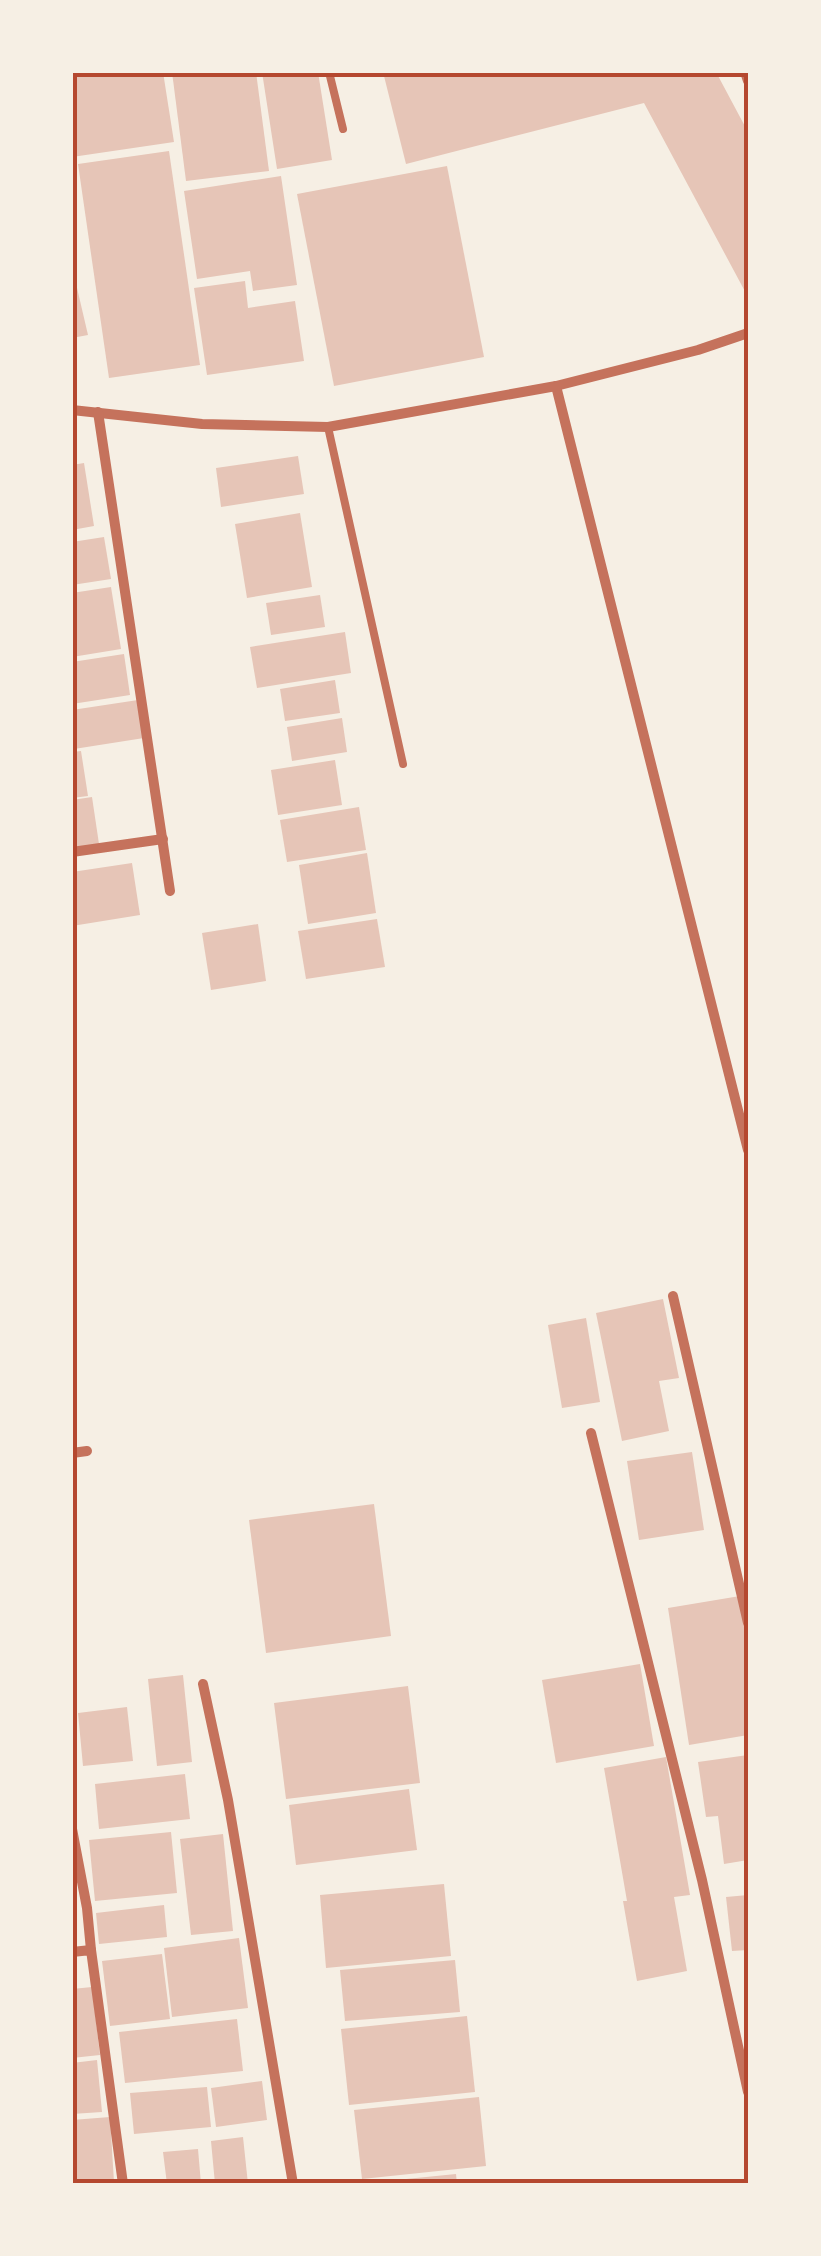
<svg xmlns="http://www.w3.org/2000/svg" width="821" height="2256" viewBox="0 0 821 2256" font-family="'Public Sans',sans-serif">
  <rect width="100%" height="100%" fill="#f6efe4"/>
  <g fill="#e6c5b7">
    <path d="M72 72H163L174 142 72 157Z"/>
    <path d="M172 72H256L269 171 186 181Z"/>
    <path d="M262 72H318L332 160 277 169Z"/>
    <path d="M383 72H716L748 132V297L644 103 406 164Z"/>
    <path d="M169 151 200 365 109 378 78 164Z"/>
    <path d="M447 166 484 357 334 386 297 194Z"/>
    <path d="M281 176 297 285 253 291 250 271 197 279 184 191Z"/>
    <path d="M74 275 88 335 72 338V276Z"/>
    <path d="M245 281 248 308 295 301 304 361 207 375 194 288Z"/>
    <path d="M298 456 304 494 221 507 216 468Z"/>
    <path d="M84 463 94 526 72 530V465Z"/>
    <path d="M300 513 312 587 247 598 235 524Z"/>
    <path d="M104 537 111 579 72 585V542Z"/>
    <path d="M111 587 121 649 72 657V593Z"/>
    <path d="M320 595 325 627 271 635 266 603Z"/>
    <path d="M345 632 351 673 257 688 250 647Z"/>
    <path d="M124 654 130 695 72 704V662Z"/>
    <path d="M335 680 340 713 285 721 280 689Z"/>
    <path d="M138 700 144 738 74 749 72 710Z"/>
    <path d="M342 718 347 752 292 761 287 727Z"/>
    <path d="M81 751 88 796 72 798V752Z"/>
    <path d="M335 760 342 805 278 815 271 770Z"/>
    <path d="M92 797 99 844 72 848V800Z"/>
    <path d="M359 807 366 850 287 862 280 820Z"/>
    <path d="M367 853 376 913 308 924 299 865Z"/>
    <path d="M132 863 140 915 72 926V872Z"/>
    <path d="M377 919 385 967 306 979 298 931Z"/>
    <path d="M258 924 266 981 211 990 202 933Z"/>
    <path d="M663 1299 679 1378 659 1381 669 1431 622 1441 596 1313Z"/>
    <path d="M586 1318 600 1402 562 1408 548 1325Z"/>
    <path d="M692 1452 704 1530 639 1540 627 1461Z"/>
    <path d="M374 1504 391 1636 266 1653 249 1520Z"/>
    <path d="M740 1596 748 1650V1735L689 1745 668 1608Z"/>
    <path d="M640 1664 654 1746 556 1763 542 1680Z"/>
    <path d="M183 1675 192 1762 157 1766 148 1679Z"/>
    <path d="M408 1686 420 1783 286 1799 274 1703Z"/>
    <path d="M127 1707 133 1761 83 1766 78 1713Z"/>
    <path d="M748 1755V1860L724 1864 718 1816 706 1817 698 1762Z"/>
    <path d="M666 1757 690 1895 674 1897 687 1971 637 1981 623 1901H627L604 1768Z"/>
    <path d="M185 1774 190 1819 99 1829 95 1784Z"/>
    <path d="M409 1789 417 1850 296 1865 289 1805Z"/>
    <path d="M171 1832 177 1893 95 1901 89 1840Z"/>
    <path d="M223 1834 233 1931 191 1935 180 1839Z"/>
    <path d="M444 1884 451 1956 326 1968 320 1895Z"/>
    <path d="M748 1895V1950L732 1951 726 1897Z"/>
    <path d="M164 1905 167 1937 99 1944 96 1913Z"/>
    <path d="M239 1938 248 2008 172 2017 164 1948Z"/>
    <path d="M162 1954 170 2019 110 2026 102 1961Z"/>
    <path d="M455 1960 460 2012 345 2021 340 1970Z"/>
    <path d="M92 1987 100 2055 72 2058V1989Z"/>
    <path d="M467 2016 475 2092 349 2105 341 2029Z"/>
    <path d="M237 2019 243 2071 125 2083 119 2032Z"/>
    <path d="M97 2060 102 2112 72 2114V2063Z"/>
    <path d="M262 2081 267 2120 216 2127 211 2088Z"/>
    <path d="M207 2087 211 2127 134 2134 130 2093Z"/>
    <path d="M479 2097 486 2166 362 2179 354 2110Z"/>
    <path d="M110 2117 114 2182 72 2184V2120Z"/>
    <path d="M243 2137 248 2184H215L211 2141Z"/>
    <path d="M198 2149 201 2184H167L163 2152Z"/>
    <path d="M456 2174 457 2184H386V2181Z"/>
  </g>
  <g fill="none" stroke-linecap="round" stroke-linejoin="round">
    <g stroke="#c5725c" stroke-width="8">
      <path d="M329 72 343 129"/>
      <path d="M328 427 403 764"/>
    </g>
    <g stroke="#c5725c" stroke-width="10">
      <path d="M745 72 748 81"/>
      <path d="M556 386 748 1150"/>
      <path d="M72 410 202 424 328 427 556 386 698 350 748 333"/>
      <path d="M98 412 170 891"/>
      <path d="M72 852 163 839"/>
      <path d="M673 1296 748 1623"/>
      <path d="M591 1433 702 1880 748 2092"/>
      <path d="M72 1453 87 1451"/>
      <path d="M203 1684 228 1800 293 2184"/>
      <path d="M72 1829 87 1908 91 1950"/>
      <path d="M72 1952 91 1950 123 2184"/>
    </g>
  </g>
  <rect width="821" height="2256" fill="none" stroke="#f6efe4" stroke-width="150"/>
  <rect x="75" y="75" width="671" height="2106" fill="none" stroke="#b5482f" stroke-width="4"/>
</svg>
